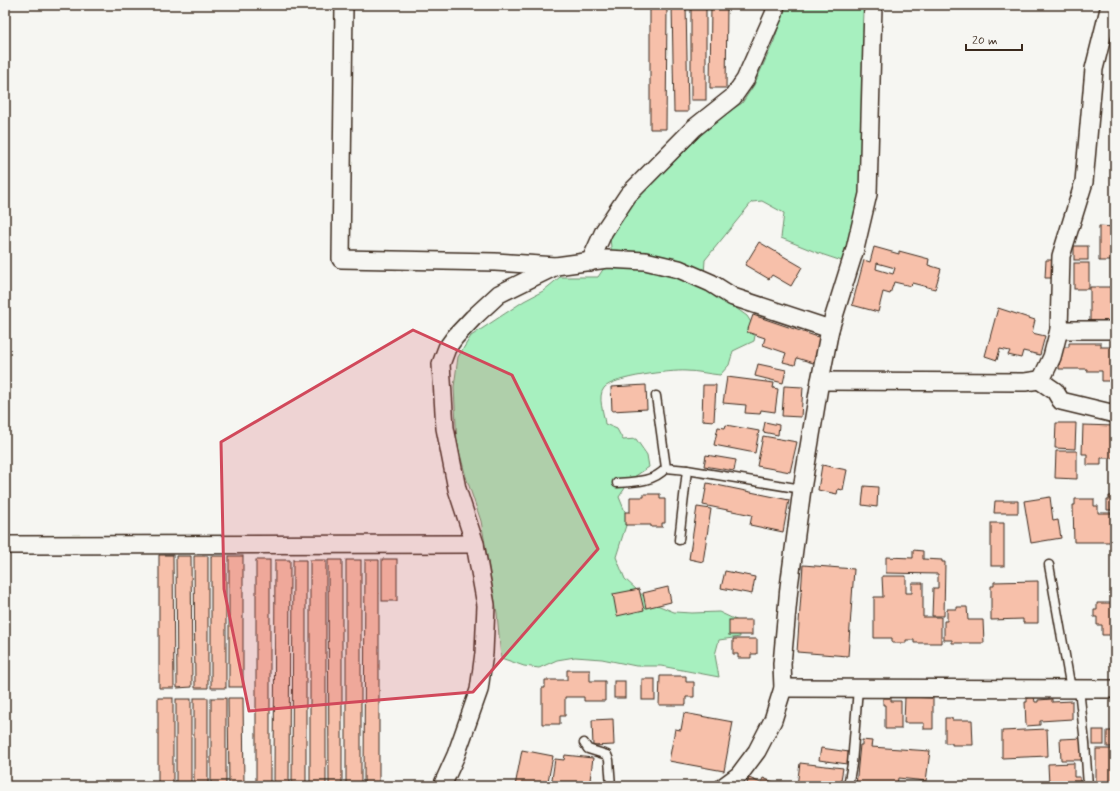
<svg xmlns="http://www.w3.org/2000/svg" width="1120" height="791" viewBox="0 0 1120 791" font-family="Mynerve,sans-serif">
  <rect width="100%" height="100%" fill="#f6f6f2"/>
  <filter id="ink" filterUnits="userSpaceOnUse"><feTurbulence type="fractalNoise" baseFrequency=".025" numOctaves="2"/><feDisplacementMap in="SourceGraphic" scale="8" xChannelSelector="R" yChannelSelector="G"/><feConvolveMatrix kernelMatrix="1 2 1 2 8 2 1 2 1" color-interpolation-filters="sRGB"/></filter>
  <g filter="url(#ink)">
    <path fill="#a7f0bf" stroke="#718d6e" d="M785 5H867L861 191 849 249 842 261 818 253 781 238 784 213 762 201 752 202 705 260 704 275 729 303 747 316 756 330 754 341 733 351 729 365 720 375C709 374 697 371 686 371 671 370 613 377 604 388 597 397 604 413 605 424L617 429 623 440 636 439 647 455 649 467 631 479 619 497 628 519 616 557 625 579 650 602 674 612 692 613 719 612 738 621 740 637 719 640 715 655 719 677 661 666H636L602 659 575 657 557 660 539 668 524 666 501 658 497 613 481 521 466 477 457 443 454 387 458 357 471 336 524 301 543 291 560 277H598L612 256 610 239 633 203 700 136 722 116 742 103 754 85 774 41Z"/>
    <g fill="#f7c0aa" stroke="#3b2a1e" fill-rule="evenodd">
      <path d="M650 5H667L666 129H650Z"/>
      <path d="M672 5H686L688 112H674Z"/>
      <rect x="691" y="5" width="15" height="95"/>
      <path d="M711 5H727L726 88H710Z"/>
      <path d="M1115 47V60L1112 59Z"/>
      <path d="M1099 226 1115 227V261H1099Z"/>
      <path d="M759 242 802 267 791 286 772 275 769 279 745 265Z"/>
      <rect x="1074" y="246" width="14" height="14"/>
      <path d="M874 247 899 254V251L929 259 928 265 941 269 935 289 912 283 911 286 894 282 890 294 883 292 878 312 852 305 864 260 870 262ZM877 263 895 268 893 274 876 269Z"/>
      <path d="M1046 260H1053V278H1045Z"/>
      <rect x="1074" y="263" width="15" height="26"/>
      <path d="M1090 287H1114L1115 322H1090Z"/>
      <path d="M998 308 1035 320 1032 333 1045 336 1040 355 1023 351 1021 358 1008 355 1010 351 1000 349 997 360 985 356Z"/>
      <path d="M753 315 821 338 813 363 797 358 795 365 783 362 786 353 763 345 765 338 747 332Z"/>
      <path d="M1069 343H1101V347H1115V381H1102V371H1087V369H1059L1060 347H1069Z"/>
      <path d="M758 364 786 370 783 383 755 376Z"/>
      <path d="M727 377 774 383 773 388 778 389 775 412 761 410 760 414 745 413 746 405 723 403Z"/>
      <path d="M646 385 647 409 612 411 611 387Z"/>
      <path d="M703 385H716L714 421 702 420Z"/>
      <path d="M784 386 803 387 801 417 782 416Z"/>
      <path d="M765 422 779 425 778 435 763 432Z"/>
      <path d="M1056 423H1076L1075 449 1055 448Z"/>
      <path d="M726 425 759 431 755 453 714 445 718 427 725 428Z"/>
      <path d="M1083 425 1115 426V458H1101V465H1087V454H1082Z"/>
      <path d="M763 436 797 442 790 472 757 466Z"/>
      <path d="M1056 451H1077V479L1055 478Z"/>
      <path d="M706 455 736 460 734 471 704 466Z"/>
      <path d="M822 465 847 470 843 490 838 489 837 494 818 490Z"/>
      <path d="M707 483 789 500 783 532 750 525 752 515 703 505Z"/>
      <path d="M864 486 878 487 877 507 862 505Z"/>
      <path d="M644 494H660V499H665V523H662V527H651V525H625V512H630V497H644Z"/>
      <path d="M1109 496H1115V510H1107V500H1109Z"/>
      <path d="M1050 497 1053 521 1058 520 1061 538 1031 543 1024 501Z"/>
      <path d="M1075 499H1094V506H1098V513H1112V542H1074L1073 505H1075Z"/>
      <path d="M995 501H1018V513H994Z"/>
      <path d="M697 507 711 509 703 562 689 559Z"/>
      <rect x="991" y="523" width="13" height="43"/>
      <path d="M913 550 923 551V559L942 560V562H945L944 616H932L933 588H938V574L886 573V557L913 558Z"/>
      <path d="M159 555H173L174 688H159Z"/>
      <path d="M176 556H191L192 687 177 688Z"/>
      <path d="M194 556H208V688H195Z"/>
      <rect x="211" y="556" width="15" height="132"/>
      <rect x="229" y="556" width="14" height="131"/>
      <rect x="382" y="559" width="15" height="42"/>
      <rect x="256" y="560" width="14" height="226"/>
      <path d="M275 560H290L289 786H274Z"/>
      <path d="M293 560H306V786H292Z"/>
      <rect x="310" y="560" width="16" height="226"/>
      <path d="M328 560H342V786H329Z"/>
      <rect x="346" y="560" width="15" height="226"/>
      <path d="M365 560H379V786H364Z"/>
      <path d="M803 565 854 569 848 656 797 652Z"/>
      <path d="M725 571 755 577 752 594 721 588Z"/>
      <path d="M882 576H906V593H912V583H923V617H941V643H914V640H906V643H892V638H874V597H883Z"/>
      <path d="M1038 581V623H1023V619L991 620V586H994V582Z"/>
      <path d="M668 587 671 602 646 608 643 593Z"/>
      <path d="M639 589 644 610 617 616 613 594Z"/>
      <path d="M1097 603H1115V635H1102V625H1097V617H1094V610H1097Z"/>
      <path d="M957 607H967L968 620H983L984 643H952V640H944V621H947V609H957Z"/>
      <rect x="729" y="620" width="23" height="15"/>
      <path d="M733 639H757V654H751V658H738V654H733Z"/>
      <path d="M567 670H590V681H605V701H584V697H565V716H560V724H542V688H545V680H567Z"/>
      <path d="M660 676H686V682H694V697H686V705H659Z"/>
      <rect x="642" y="679" width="13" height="21"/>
      <rect x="614" y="681" width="11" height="17"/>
      <path d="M905 697 933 698V729H924V723H904Z"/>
      <path d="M1034 697 1035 702H1038V700L1052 699V702L1072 701V719L1040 721V725L1026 726 1025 702H1027V698Z"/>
      <rect x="158" y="698" width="15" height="88"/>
      <rect x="194" y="698" width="14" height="88"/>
      <rect x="211" y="698" width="15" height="88"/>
      <path d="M228 698H243L244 786H229Z"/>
      <path d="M883 698H891V701H901V729H885V705H883Z"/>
      <rect x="176" y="699" width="15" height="87"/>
      <path d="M684 713 733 722 724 771 669 761 675 729 681 730Z"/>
      <path d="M945 718H952V720H972L973 745H952V743H945Z"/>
      <path d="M613 719 614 745 593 746 592 720Z"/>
      <path d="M1047 729 1048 756 1002 758V731Z"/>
      <rect x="1093" y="730" width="11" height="15"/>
      <rect x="1107" y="731" width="8" height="16"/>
      <path d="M1082 738 1083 760H1061L1060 739Z"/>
      <path d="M862 740 872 741 871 747 930 751 926 781 898 778 897 786H856L860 745H862Z"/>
      <path d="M821 748 849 752 847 764 819 760Z"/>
      <rect x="1096" y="749" width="19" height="34"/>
      <path d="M522 750 553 756 547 786H515Z"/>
      <path d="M565 755 593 758 590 780 602 782 601 786H551L555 759 564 760Z"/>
      <path d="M800 763 843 768 840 786H797Z"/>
      <path d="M1074 763V777H1080V782H1084V786L1049 785 1048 764Z"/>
      <path d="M749 778 761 783 763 778 783 786H746Z"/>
    </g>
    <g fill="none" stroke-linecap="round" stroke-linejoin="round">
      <g stroke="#3b2a1e" stroke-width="11">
        <g id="lane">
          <path d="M656 396 666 468 687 470 802 489"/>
          <path d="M617 483C634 482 654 482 666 468"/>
          <path d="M679 540 687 470"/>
          <path d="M1049 565 1071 689"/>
          <path d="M1079 689 1085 743 1088 786"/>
          <path d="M584 743 588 749 607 755 609 760 611 786"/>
          <path d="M848 786 852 764 858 688"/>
        </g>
      </g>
      <g stroke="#3b2a1e" stroke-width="20">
        <g id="street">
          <path d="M344 5 341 259 495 262 556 266 607 259 645 261 679 269 711 283 733 297 830 329"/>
          <path d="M590 262 604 231 628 195 694 128 733 97 745 80 774 14 776 5"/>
          <path d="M1059 330H1115"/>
          <path d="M1039 380 1055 391 1061 401 1115 414"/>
          <path d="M820 381 1025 382 1039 380 1043 376 1052 357 1059 330 1061 256 1084 182 1094 69 1110 5"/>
          <path d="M5 545 475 544"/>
          <path d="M783 688 1115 689"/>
          <path d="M442 786 456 755 479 690 484 653 486 605 475 544 457 489 445 428 441 364 447 348 455 337 473 318 499 294 556 266"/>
          <path d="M724 786 739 775 757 751 773 720 783 688 782 664 789 587 802 489 820 381 830 329 855 249 868 194 873 5"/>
        </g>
      </g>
      <use href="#lane" stroke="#f6f6f2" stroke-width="8"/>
      <use href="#street" stroke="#f6f6f2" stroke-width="17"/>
    </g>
  </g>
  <path fill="#d1495b" fill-opacity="0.2" stroke="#d1495b" stroke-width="3" stroke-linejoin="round" d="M413 330 512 375 598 549 473 692 249 711 224 589 221 442Z"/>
  <rect width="1120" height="791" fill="none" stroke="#f6f6f2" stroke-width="20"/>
  <rect x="10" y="10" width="1100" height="771" fill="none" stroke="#3b2a1e" stroke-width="1.5" filter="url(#ink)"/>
  <path d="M966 44v6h56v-6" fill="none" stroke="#3b2a1e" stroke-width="2"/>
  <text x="972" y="44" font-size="12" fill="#3b2a1e" stroke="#f6f6f2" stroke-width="3" paint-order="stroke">20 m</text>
</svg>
